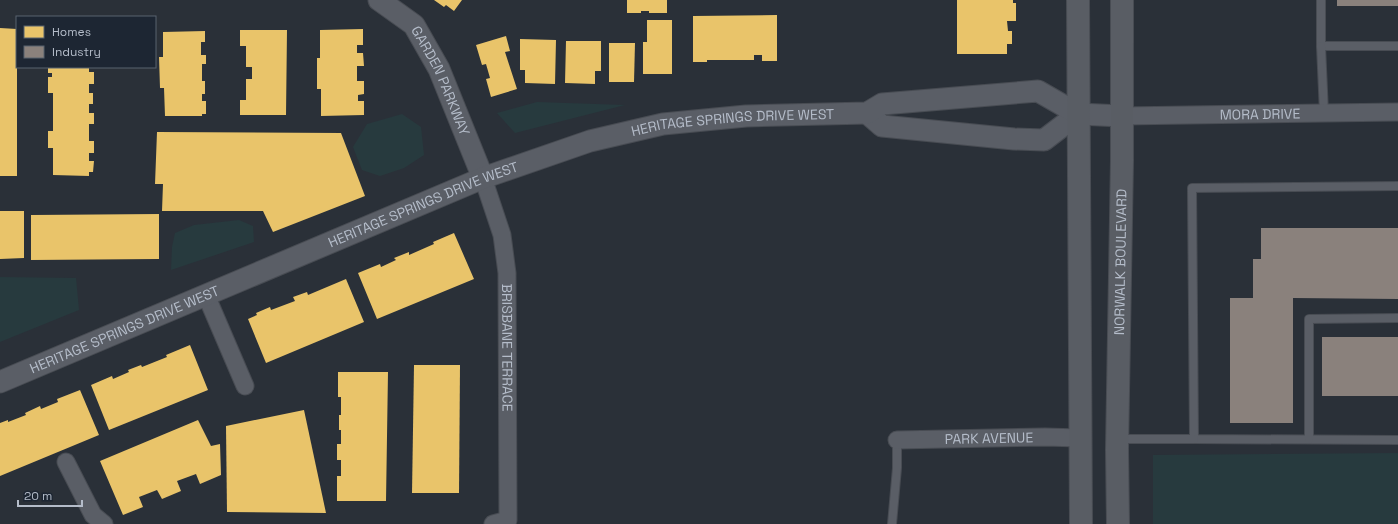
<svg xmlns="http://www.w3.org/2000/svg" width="1398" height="524" viewBox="0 0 1398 524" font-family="'Space Grotesk',sans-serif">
  <rect width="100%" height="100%" fill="#2a3038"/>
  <g fill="#273a3e">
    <path d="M537 102 625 105 515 133 497 113Z"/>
    <path d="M402 114 421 127 424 155 404 168 380 176 362 170 353 147 367 124Z"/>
    <path d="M239 220 253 226 254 242 171 270 172 247 175 233 194 225Z"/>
    <path d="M0 277 76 278 79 310 0 342Z"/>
    <path d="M1398 453V524H1153V455Z"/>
  </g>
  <g fill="#e9c46a">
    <path d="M434 0H462L454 11 446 5 444 7Z"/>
    <path d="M627 0H667V13H649V11H641V13H627Z"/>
    <path d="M957 0H1013V3H1016V21H1007L1008 31H1012V44H1007V54H957Z"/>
    <path d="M777 15V61H762V55H754V60H707V62H693V16Z"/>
    <path d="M647 20H672V74H643V42H647Z"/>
    <path d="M0 28 17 29V176H0Z"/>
    <path d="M363 29V45H357V53H363L364 66H357V81H364V94L358 95V101H364V115L321 116V89H317V58H320V30Z"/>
    <path d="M240 30H287L286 115H240V100H246V79H252V67H246V46H240Z"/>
    <path d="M205 31V42H201V55H206V64H202V81H205V94H202V101H206V114H202V116H165L164 88H160L159 57H163V32Z"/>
    <path d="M506 36 510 51 505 52 517 89 491 97 486 79 490 78 486 64 482 65 476 45Z"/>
    <path d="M520 39 556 40 555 84 525 83V70H520Z"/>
    <path d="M566 41H601V71H595V84L565 83Z"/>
    <path d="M609 43H635L634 82H609Z"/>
    <path d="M48 67H89V72H94V84H89V93H93V104H89V113H94V124H89V141H94V153H89V161H94L93 172H89V176L53 175V148H48V131H53V93H48V77H52V73H48Z"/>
    <path d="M157 132 341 133 365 196 273 232 263 211H162L163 184H155Z"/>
    <path d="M0 211H24V258L0 259Z"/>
    <path d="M159 214V259L31 260V215Z"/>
    <path d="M454 233 474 279 377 319 358 273 380 264 381 267 396 260 394 258 409 252V255L434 244 433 242Z"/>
    <path d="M346 279 364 322 266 363 248 319 257 315 256 313 270 307 271 310 295 301 293 297 307 292 308 295Z"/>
    <path d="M190 345 208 390 109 430 91 385 112 376 113 379 129 372 128 370 141 365 142 367 167 357 166 355Z"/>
    <path d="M414 365H460L459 493H412Z"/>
    <path d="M338 372H388L386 501H337V476H341V460H337V444H341V430H339V415H341V397H338Z"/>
    <path d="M80 390 99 435 0 476V423L8 420V422L26 415 25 413 40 406 41 409 58 402 57 399Z"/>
    <path d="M304 410 326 513 227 512 226 426Z"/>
    <path d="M198 420 211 446 220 444 221 475 200 484 196 474 177 481 181 491 162 499 157 490 139 497 143 507 123 515 100 461Z"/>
  </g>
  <g fill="#8a817c">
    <rect x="1337" y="0" width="61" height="6"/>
    <path d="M1261 228H1398V299L1293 298V423H1230V298H1253V259H1261Z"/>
    <rect x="1322" y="337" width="76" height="59"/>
  </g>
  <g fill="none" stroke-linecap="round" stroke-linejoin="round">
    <g stroke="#484c53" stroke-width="10">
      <g id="service">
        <path d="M1321 0V46H1398"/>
        <path d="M1321 46 1324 113"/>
        <path d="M1398 186 1192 188 1194 439 1398 440"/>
        <path d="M1119 439H1194"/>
        <path d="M1309 439V319L1398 318"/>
        <path d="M892 524 897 468V440"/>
      </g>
    </g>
    <g stroke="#484c53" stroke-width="19">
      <g id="minor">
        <path id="s1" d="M1122 116 1398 112"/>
        <path id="s2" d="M483 178 502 235 507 273 508 520 493 524"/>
        <path d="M206 295 245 386"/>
        <path id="s3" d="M897 440 1045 437 1080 438"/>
        <path d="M66 462 93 515 104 524"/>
      </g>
    </g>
    <g stroke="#484c53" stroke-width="23">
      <g id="tertiary">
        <path id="s4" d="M379 0 414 25 439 69 483 178"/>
        <path d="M867 113 882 126 1014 139 1044 140 1078 114"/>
        <path id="s5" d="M0 382 483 178 590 141 663 124 746 116 867 113 882 104 1038 91 1078 114 1122 116"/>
      </g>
    </g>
    <g stroke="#484c53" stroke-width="24">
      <g id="secondary">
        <path d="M1078 0 1081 524"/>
        <path id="s6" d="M1118 524 1117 450 1122 160V0"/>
      </g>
    </g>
    <use href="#service" stroke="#5a5e66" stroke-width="8"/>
    <use href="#minor" stroke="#5a5e66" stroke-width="17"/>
    <use href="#tertiary" stroke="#5a5e66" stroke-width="21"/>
    <use href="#secondary" stroke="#595d64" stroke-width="22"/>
  </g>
  <g text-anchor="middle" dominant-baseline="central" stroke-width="4" stroke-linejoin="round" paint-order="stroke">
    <g font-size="14" fill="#b4bcc9" stroke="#1d2633">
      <text stroke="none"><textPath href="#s4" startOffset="105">GARDEN PARKWAY</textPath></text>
      <text stroke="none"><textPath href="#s1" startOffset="138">MORA DRIVE</textPath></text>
      <text stroke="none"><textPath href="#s5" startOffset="782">HERITAGE SPRINGS DRIVE WEST</textPath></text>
      <text stroke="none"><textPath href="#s5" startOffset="459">HERITAGE SPRINGS DRIVE WEST</textPath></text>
      <text stroke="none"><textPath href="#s6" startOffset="262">NORWALK BOULEVARD</textPath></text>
      <text stroke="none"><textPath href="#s5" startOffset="135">HERITAGE SPRINGS DRIVE WEST</textPath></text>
      <text stroke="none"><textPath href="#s2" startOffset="173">BRISBANE TERRACE</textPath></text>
      <text stroke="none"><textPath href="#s3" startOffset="92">PARK AVENUE</textPath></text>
    </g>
  </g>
  <rect x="16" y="16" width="140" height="52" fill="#1d2633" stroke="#59626f"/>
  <rect x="24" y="26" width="20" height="12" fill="#e9c46a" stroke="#59626f"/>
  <text x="52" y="36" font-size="12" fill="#b4bcc9">Homes</text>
  <rect x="24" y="46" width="20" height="12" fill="#8a817c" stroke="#59626f"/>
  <text x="52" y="56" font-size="12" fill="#b4bcc9">Industry</text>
  <path d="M18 500v6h64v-6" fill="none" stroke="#b4bcc9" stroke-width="2"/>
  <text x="24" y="500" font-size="12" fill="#b4bcc9" stroke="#1d2633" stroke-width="3" paint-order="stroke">20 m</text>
</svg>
